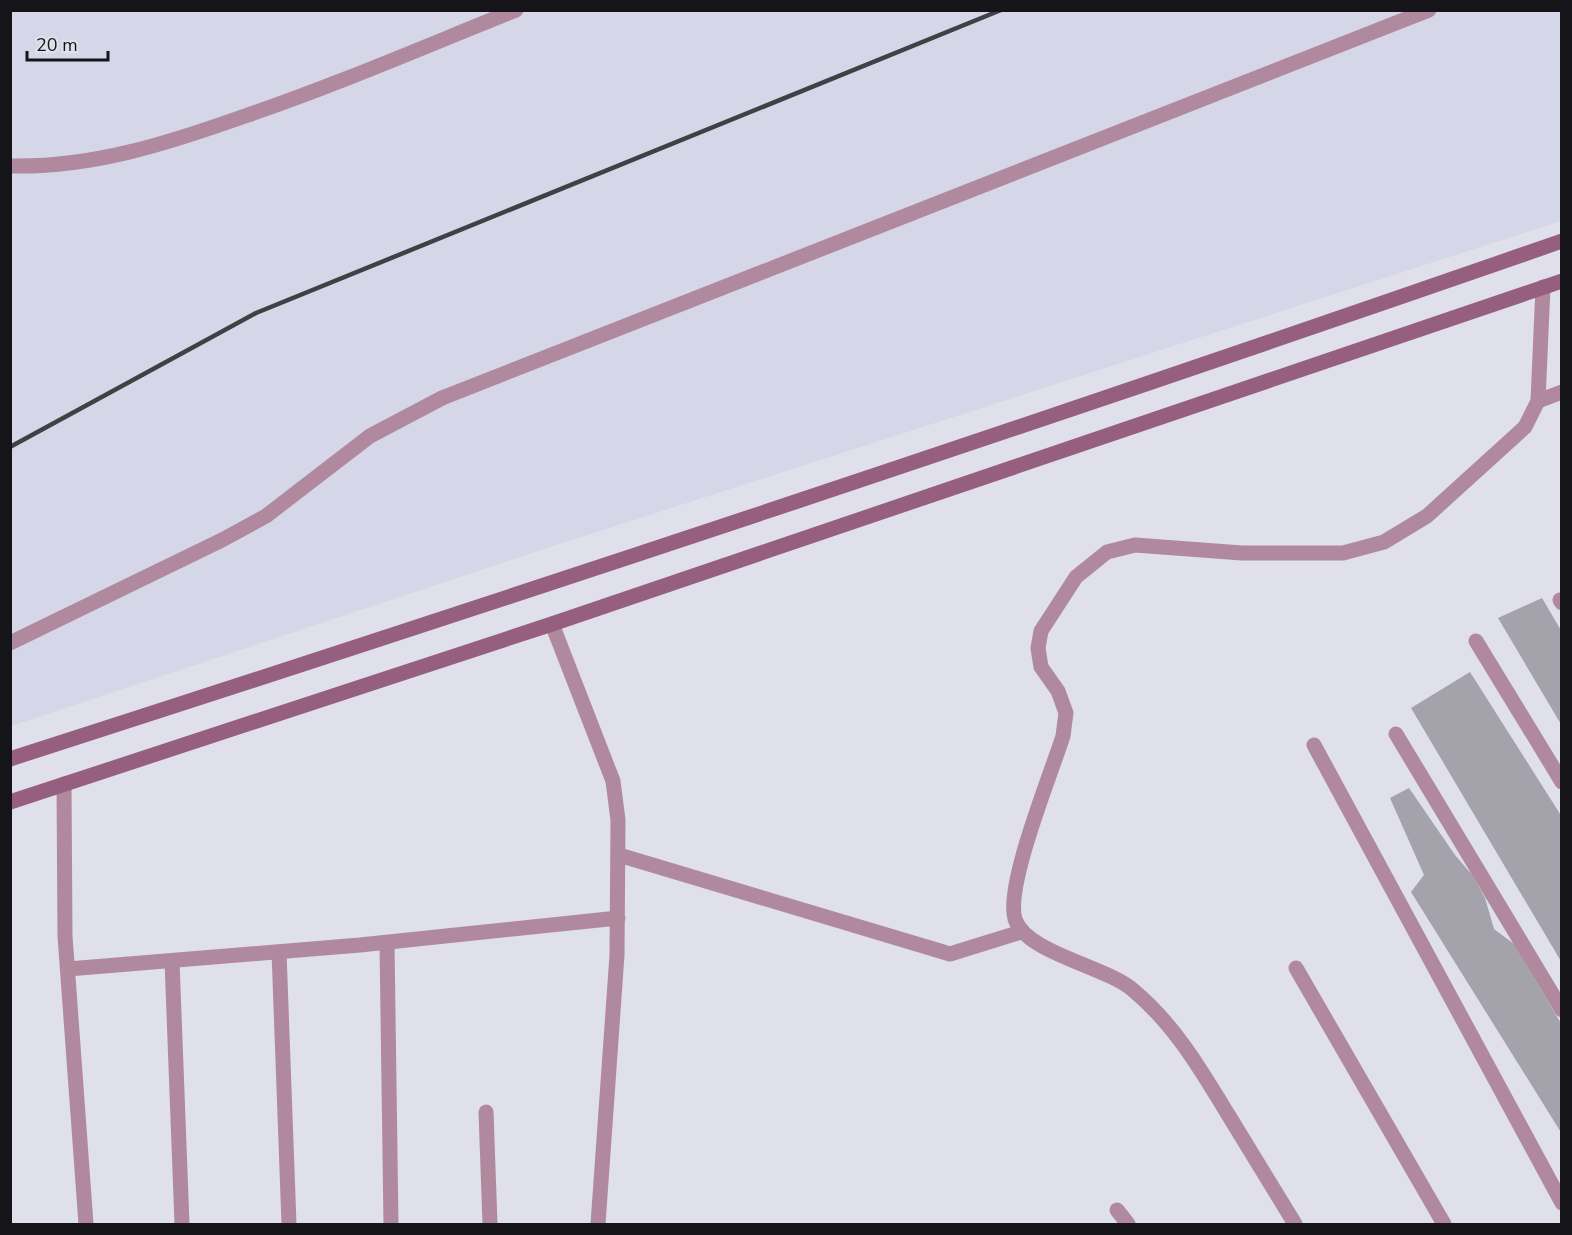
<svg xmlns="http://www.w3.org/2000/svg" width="1572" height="1235" viewBox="0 0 1572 1235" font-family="'Nunito Sans',sans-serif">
  <rect width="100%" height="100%" fill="#dfe0ea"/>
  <path fill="#d5d6e8" d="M10 11H1561V221L544 549 11 726Z"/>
  <g fill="#a4a2ab">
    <path d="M1542 598 1562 632V726L1498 618Z"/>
    <path d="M1470 672 1562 817V963L1411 708Z"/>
    <path d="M1409 788 1455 855 1473 876 1485 898 1494 929 1514 944 1562 1025V1134L1411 892 1424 875 1390 798Z"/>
  </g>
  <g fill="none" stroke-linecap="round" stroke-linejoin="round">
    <path stroke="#b0899f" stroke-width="15" d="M10 166C92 168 169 143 245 116 336 85 426 46 516 10"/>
    <g stroke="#b0899f" stroke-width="15">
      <path d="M1538 401 1562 392"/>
      <path d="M1560 600 1562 603"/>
      <path d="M552 624 613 781 618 820 617 955 598 1224"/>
      <path d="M1476 641 1562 782"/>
      <path d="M10 643 222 540 266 516 370 436 442 398 1429 10"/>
      <path d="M1396 734 1562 1010"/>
      <path d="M1314 745 1562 1203"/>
      <path d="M64 784 65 936 86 1224"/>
      <path d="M619 855 950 954 1021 932"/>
      <path d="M387 943 391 1224"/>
      <path d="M279 952 289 1224"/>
      <path d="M172 961 182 1224"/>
      <path d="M1296 968 1444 1224"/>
      <path d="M68 969 360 945 618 918"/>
      <path d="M486 1112 490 1224"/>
      <path d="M1117 1210 1128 1224"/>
      <path d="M1295 1224C1273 1188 1251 1152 1229 1116 1201 1070 1175 1025 1133 990 1105 966 1026 953 1015 919 1005 886 1051 774 1063 736L1066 713 1058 691 1041 667 1038 648 1041 631 1076 577 1107 552 1135 545 1242 553H1343L1384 542 1427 516 1525 427 1538 401 1543 287"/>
    </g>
    <g stroke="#965f7f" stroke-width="15">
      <path d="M10 759C529 592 1047 420 1562 241"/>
      <path d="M10 802 552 624 1562 281"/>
    </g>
    <path stroke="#404045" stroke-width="4.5" d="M10 447 256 313 1001 10"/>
  </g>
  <rect width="1572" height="1235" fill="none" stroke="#151519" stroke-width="24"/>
  <path d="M27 51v9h81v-9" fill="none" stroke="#151519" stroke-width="3"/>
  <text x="36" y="51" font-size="18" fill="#151519" stroke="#dfe0ea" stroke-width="4.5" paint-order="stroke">20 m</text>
</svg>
